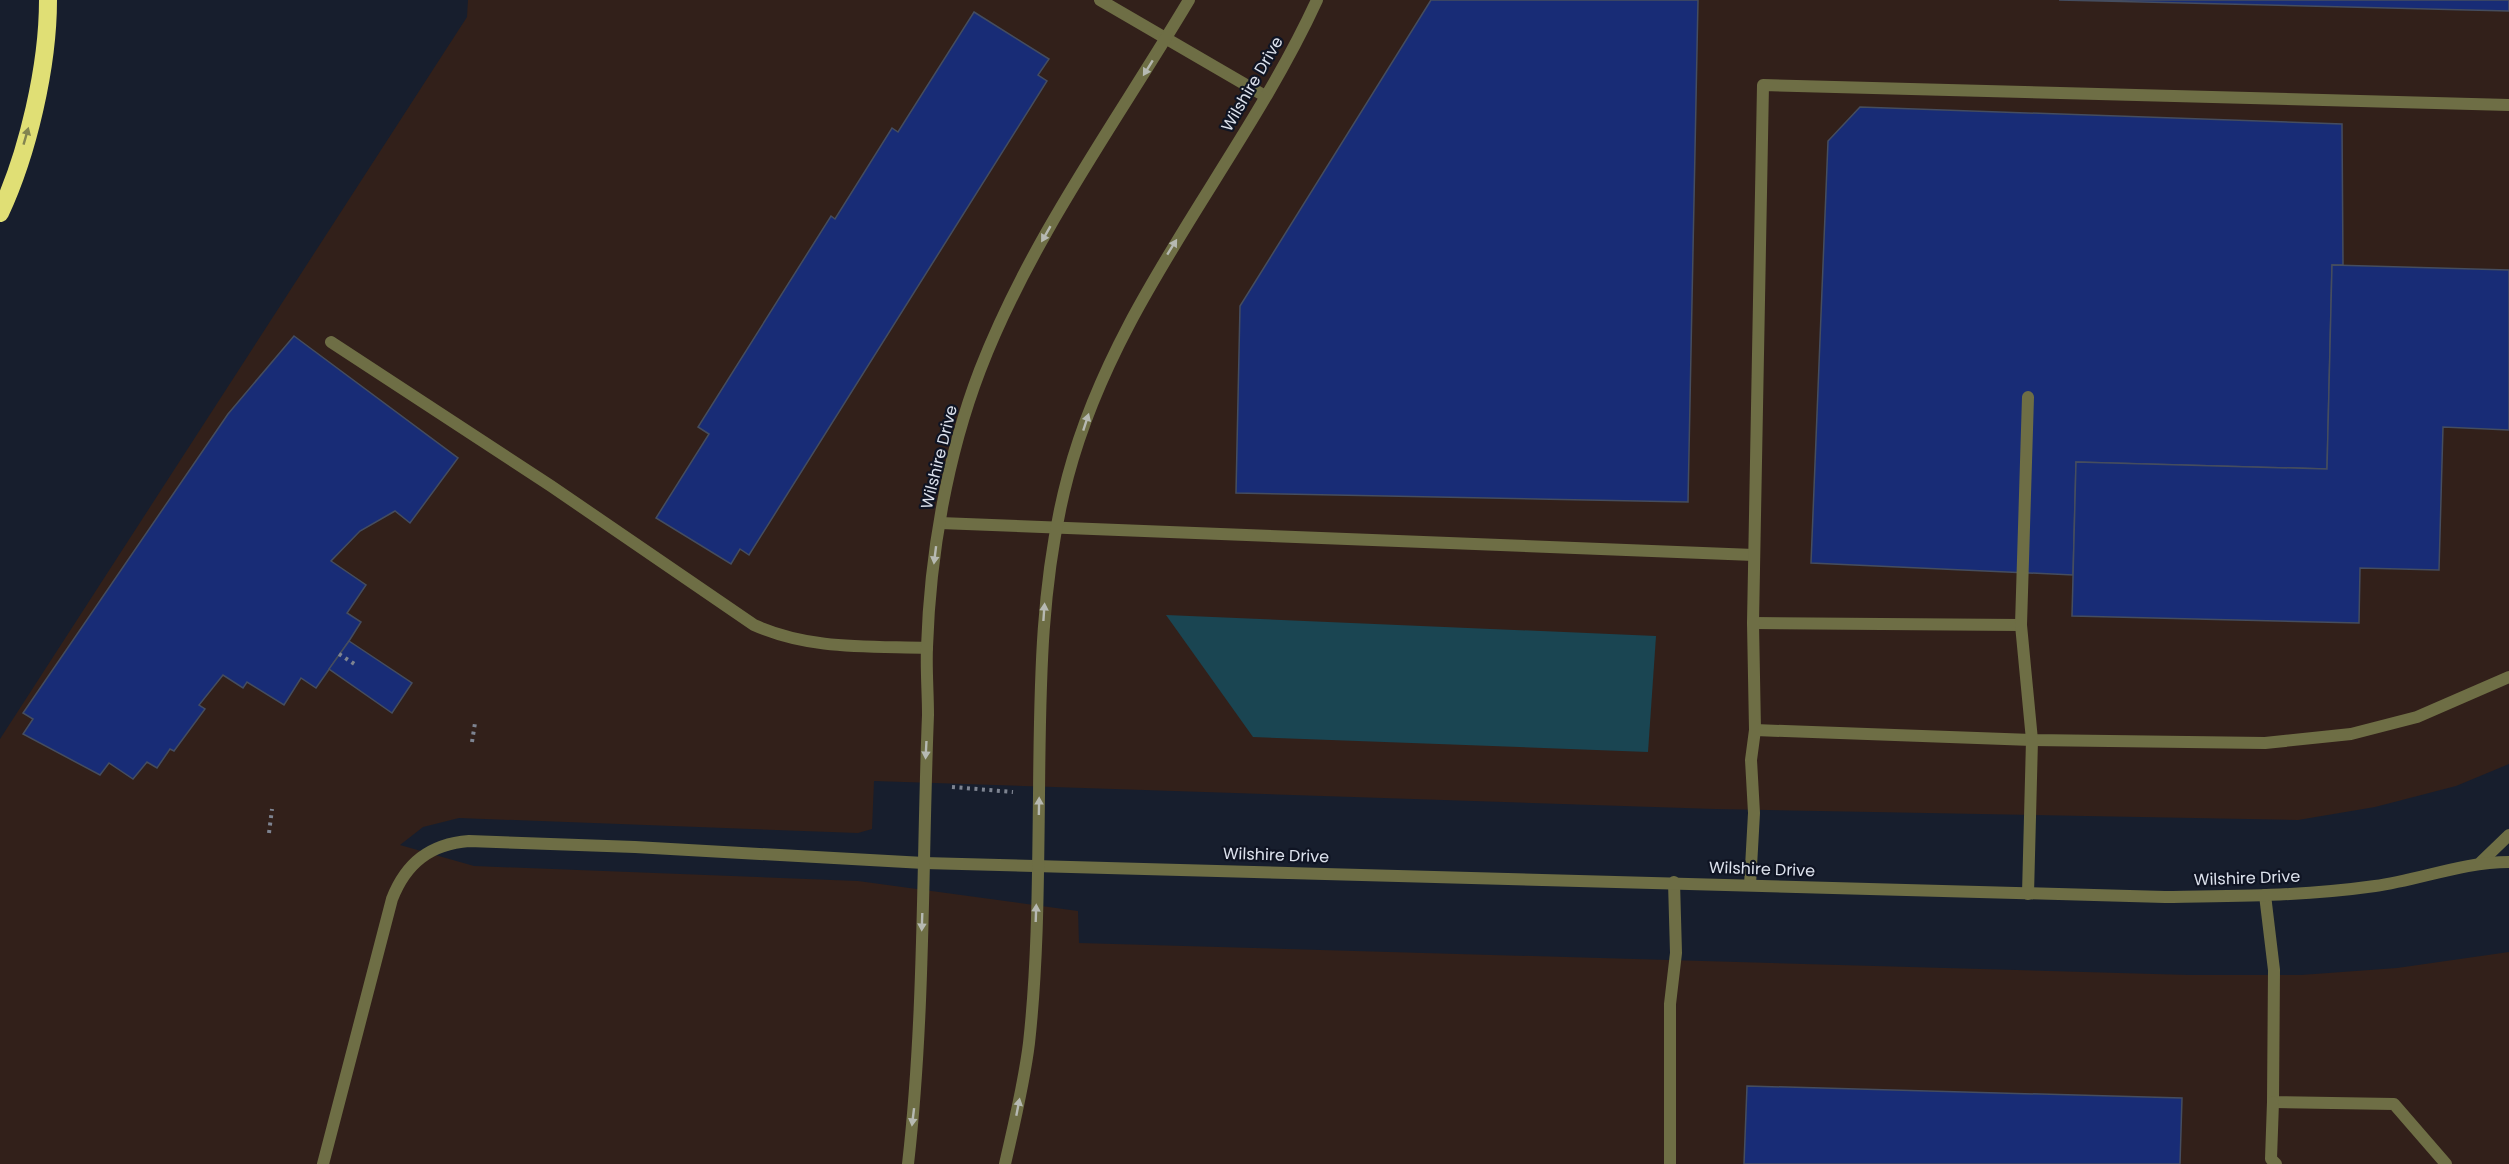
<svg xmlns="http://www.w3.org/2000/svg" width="2509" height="1164" viewBox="0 0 2509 1164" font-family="Poppins,sans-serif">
  <rect width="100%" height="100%" fill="#171e2d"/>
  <path fill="#32201a" d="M468 0H2509V764L2456 786 2375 807 2298 820 1715 809 874 781 872 829 858 833 459 818 423 827 400 845 474 866 858 881 1078 911 1079 943 2189 975H2301L2397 968 2509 952V1164H0V739L467 17Z"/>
  <path fill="#1a4552" d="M1166 615 1656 636 1648 752 1253 737Z"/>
  <g fill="#182c76" stroke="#454d5f" stroke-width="1.5">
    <path d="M1431 0H1698L1688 502 1236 493 1240 306Z"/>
    <path d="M2059 0H2509V11Z"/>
    <path d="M974 12 1049 59 1038 75 1047 81 749 555 740 549 731 564 656 518 709 434 698 427 831 216 835 219 892 128 898 132Z"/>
    <path d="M1860 107 2342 124 2343 265H2332L2327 469 2076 462 2073 575 1811 563 1828 141Z"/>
    <path d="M2332 265 2509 270V430L2443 427 2439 570 2360 568 2359 623 2072 616 2076 462 2327 469Z"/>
    <path d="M294 336 458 458 410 523 395 511 360 531 331 561 366 585 347 613 361 622 349 641 316 688 301 678 284 705 247 682 243 688 223 675 199 705 205 709 174 751 170 749 157 768 147 762 133 779 109 763 100 775 23 734 33 719 23 713 228 414Z"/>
    <path d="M349 641 412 683 392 713 329 669Z"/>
    <path d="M1747 1086 2182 1098 2180 1164H1744Z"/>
  </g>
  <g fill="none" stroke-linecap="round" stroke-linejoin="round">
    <g stroke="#7e8491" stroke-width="4" stroke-dasharray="3 4.5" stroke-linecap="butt">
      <path d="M339 654 356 665"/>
      <path d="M472 742 475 723"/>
      <path d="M952 787 1013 792"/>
      <path d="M269 833 272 809"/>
    </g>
    <g stroke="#6e6e45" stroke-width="12">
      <path d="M1100 0 1265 96"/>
      <path d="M331 342 551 486 754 625C810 650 867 646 927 648"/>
      <path d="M940 523 1754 555"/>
      <path d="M1753 623 2021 625"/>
      <path d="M1755 730 2032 740 2265 743 2351 734 2417 717 2509 677"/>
      <path d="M1750 885 1754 813 1751 760 1755 730 1753 623 1763 85 2509 105"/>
      <path d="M2028 894 2032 740 2021 625 2028 397"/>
      <path d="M2265 895 2274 970 2273 1102 2394 1104 2446 1164"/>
      <path d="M2273 1102 2271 1159 2276 1164"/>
      <path d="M323 1164 392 899C406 863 430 844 469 841L635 847 924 863"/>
      <path d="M1670 1164V1004L1676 953 1674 882"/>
    </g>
    <g stroke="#6e6e45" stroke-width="12">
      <path d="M2481 862 2509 835"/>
      <path d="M924 863 2165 897C2235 896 2305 896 2375 886 2420 880 2462 862 2509 862"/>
      <path d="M908 1164C925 1015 922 864 928 715 928 692 926 670 927 647 930 555 947 456 980 370 1031 238 1117 121 1189 0"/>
      <path d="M1005 1164C1014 1124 1024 1084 1029 1043 1038 961 1038 877 1039 795 1040 688 1040 581 1068 476 1115 299 1242 163 1317 0"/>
    </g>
    <path stroke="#e0df75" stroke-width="18" d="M0 213C28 153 48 66 48 0"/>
  </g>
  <defs><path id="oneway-solid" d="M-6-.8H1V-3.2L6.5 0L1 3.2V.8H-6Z" transform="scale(1.5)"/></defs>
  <g fill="#b6b9b2">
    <use href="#oneway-solid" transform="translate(1148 68) rotate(122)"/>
    <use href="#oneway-solid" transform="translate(1046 234) rotate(120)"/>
    <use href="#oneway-solid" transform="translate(1172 247) rotate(-58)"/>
    <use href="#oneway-solid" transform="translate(1086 422) rotate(-72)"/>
    <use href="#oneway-solid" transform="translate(935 555) rotate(97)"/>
    <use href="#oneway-solid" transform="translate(1044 612) rotate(-86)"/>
    <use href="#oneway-solid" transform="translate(926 750) rotate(93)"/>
    <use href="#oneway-solid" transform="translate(1039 806) rotate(-89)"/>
    <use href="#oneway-solid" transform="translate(1036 913) rotate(-88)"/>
    <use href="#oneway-solid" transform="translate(922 922) rotate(92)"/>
    <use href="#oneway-solid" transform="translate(1018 1107) rotate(-79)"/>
    <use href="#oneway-solid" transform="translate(913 1117) rotate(97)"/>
  </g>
  <use fill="#828450" href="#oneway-solid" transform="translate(26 136) rotate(-74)"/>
  <g text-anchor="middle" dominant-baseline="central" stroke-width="4.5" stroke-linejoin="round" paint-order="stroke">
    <g font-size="16" fill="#dce1ec" stroke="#0f1423">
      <text transform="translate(1252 84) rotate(-60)">Wilshire Drive</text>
      <text transform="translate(939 457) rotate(-76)">Wilshire Drive</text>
      <text transform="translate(1276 855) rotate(2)">Wilshire Drive</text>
      <text transform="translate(1762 869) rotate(2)">Wilshire Drive</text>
      <text transform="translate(2247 878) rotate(-2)">Wilshire Drive</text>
    </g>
  </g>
</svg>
